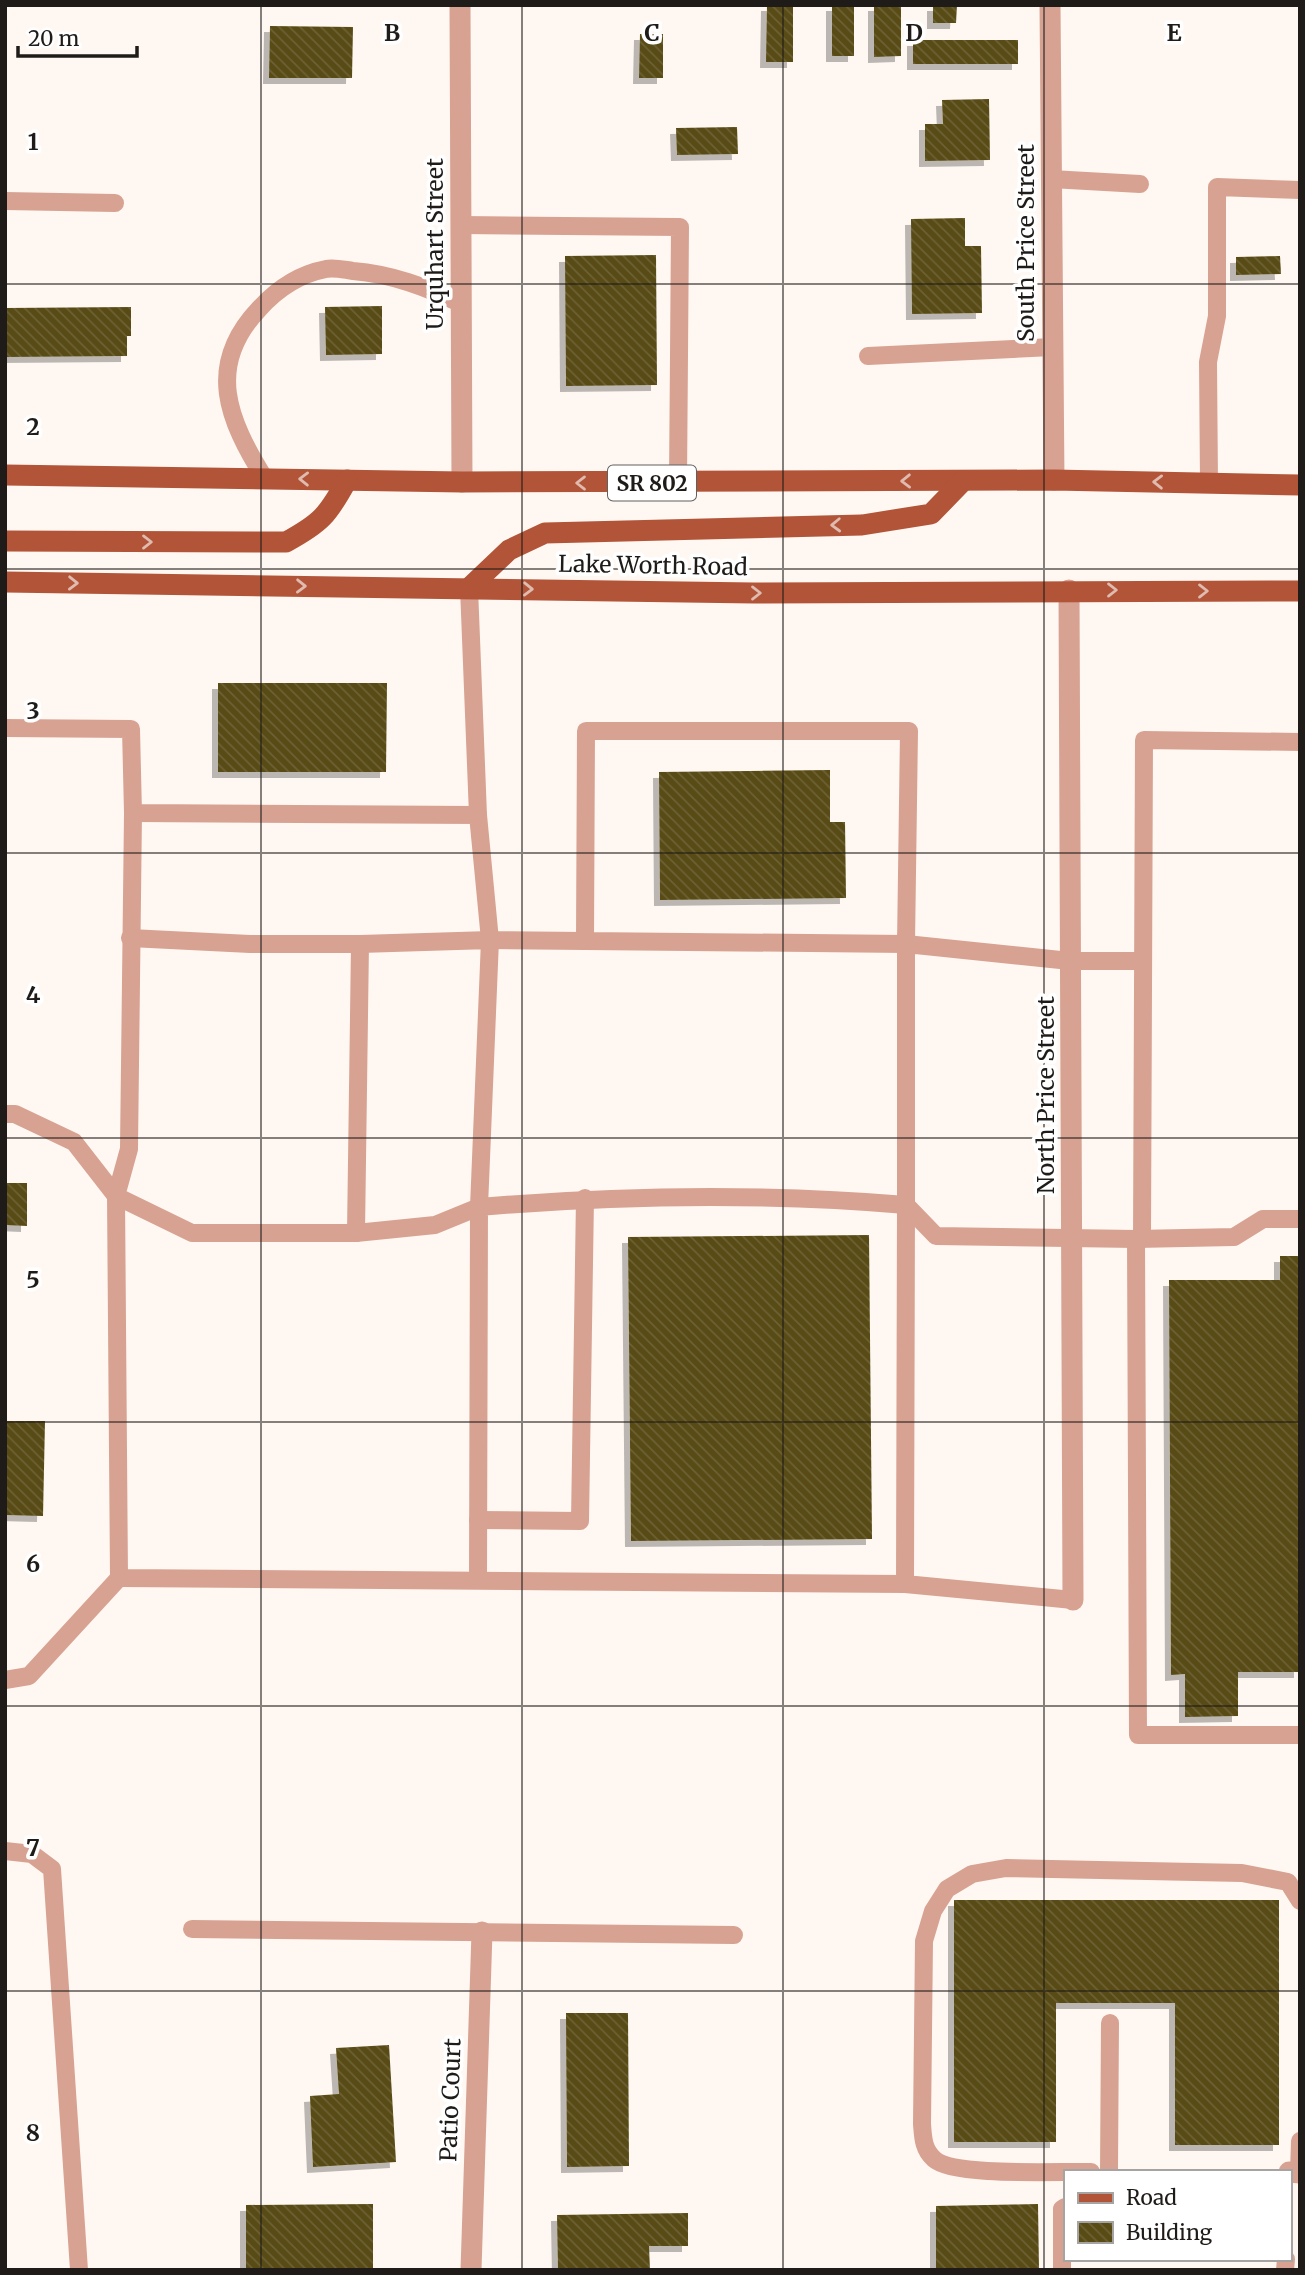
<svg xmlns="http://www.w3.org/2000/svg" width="1305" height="2275" viewBox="0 0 1305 2275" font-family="Merriweather,serif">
  <defs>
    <pattern id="building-back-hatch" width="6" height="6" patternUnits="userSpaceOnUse" patternTransform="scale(1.75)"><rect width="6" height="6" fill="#584b14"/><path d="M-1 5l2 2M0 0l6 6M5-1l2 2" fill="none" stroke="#6c6135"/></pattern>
    <filter id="shadow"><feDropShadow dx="-6" dy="6" stdDeviation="0" flood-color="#0004"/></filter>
  </defs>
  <rect width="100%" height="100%" fill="#fff8f2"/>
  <g fill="url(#building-back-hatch)" filter="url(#shadow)">
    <path d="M767 5H793V62H766Z"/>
    <rect x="832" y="5" width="22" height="51"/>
    <path d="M874 5H901V56L874 57Z"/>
    <path d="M933 5H957L956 23H933Z"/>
    <path d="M270 26 353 27 352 78H269Z"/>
    <path d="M640 34H663V78H639Z"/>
    <rect x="913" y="40" width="105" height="24"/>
    <path d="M989 99 990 160 925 161V124H943L942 100Z"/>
    <path d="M737 127 738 154 677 155 676 128Z"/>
    <path d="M965 218V246H981L982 313 912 314 911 219Z"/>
    <path d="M656 255 657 385 566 386 565 256Z"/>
    <path d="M1280 256 1281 274 1236 275V257Z"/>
    <path d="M382 306V354L326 355 325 307Z"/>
    <path d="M131 307V336H127V356L5 357V308Z"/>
    <path d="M218 683H387L386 772H218Z"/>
    <path d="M830 770V822H845L846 898 660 900 659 772Z"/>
    <path d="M5 1183H27V1226L5 1225Z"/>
    <path d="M869 1235 872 1539 631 1541 628 1237Z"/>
    <path d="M1280 1256H1300V1672H1238V1716L1185 1717V1674L1171 1675 1169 1280H1280Z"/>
    <path d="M5 1421H45L43 1516 5 1515Z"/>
    <path d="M954 1900H1279V2145H1175V2003H1056V2142H954Z"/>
    <path d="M566 2013H628L629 2166 567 2167Z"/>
    <path d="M389 2045 396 2162 313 2167 310 2096 339 2094 336 2048Z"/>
    <path d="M373 2204V2270H246V2205Z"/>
    <path d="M1038 2204 1039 2270H936V2206Z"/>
    <path d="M688 2213V2246H649L650 2270H558L557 2215Z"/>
  </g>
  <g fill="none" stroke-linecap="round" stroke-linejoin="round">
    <g stroke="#d8a292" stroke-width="18">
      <path d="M1051 179 1140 184"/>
      <path d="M5 201 115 203"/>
      <path d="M460 225 680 227 678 483"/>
      <path d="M868 356 1052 347"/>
      <path d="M265 479C228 420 205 366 259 309 277 289 300 274 326 269 334 267 345 270 353 271 392 274 425 287 460 303"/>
      <path d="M1209 483 1208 362 1217 316V187L1300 190"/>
      <path d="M469 588 478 815"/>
      <path d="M5 728 131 729 133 813 478 815 490 940 906 944 909 731H586L585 941"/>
      <path d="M133 813 129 1149 116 1196 192 1233H356L435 1225 479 1207 490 940 360 944"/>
      <path d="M130 938 250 944H360L356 1233"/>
      <path d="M5 1114H15L74 1142 116 1196 119 1578 905 1584"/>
      <path d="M1136 1239 1138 1735H1300"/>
      <path d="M1142 1239 1144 740 1300 742"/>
      <path d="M478 1520 580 1521 585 1198"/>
      <path d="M478 1580 479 1207C622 1195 763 1193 906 1205V944L1070 961H1141"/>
      <path d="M1073 1600 905 1584 906 1205 936 1236 1136 1239 1234 1237 1263 1219H1300"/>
      <path d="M5 1680 29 1676 119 1578"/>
      <path d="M5 1851 32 1854 52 1869 79 2270"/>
      <path d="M192 1929 734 1935"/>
      <path d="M1091 2172C1060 2171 953 2177 934 2159 923 2149 923 2137 922 2124L924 1941 933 1911 947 1889 972 1874 1006 1868 1242 1873 1288 1882 1300 1901"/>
      <path d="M1109 2172 1110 2023"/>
      <path d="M1299 2173 1300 2141"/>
      <path d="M1062 2270V2209L1065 2207"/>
      <path d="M1285 2270 1286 2259"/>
    </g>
    <g stroke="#d8a292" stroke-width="21">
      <path d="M460 5 462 482"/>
      <path d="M1050 5 1054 480"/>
      <path d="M1069 590 1073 1600"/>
      <path d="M1289 2172 1300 2173"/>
      <path d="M471 2270 482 1932"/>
    </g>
    <g stroke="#b25438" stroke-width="21">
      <path d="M5 475 462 482 1054 480 1300 485"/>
      <path d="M5 541 286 542C321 523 328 515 347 480"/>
      <path d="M5 582 754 593 1300 591"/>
      <path d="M469 588 509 550 545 533 862 525 931 514 963 481"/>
    </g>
  </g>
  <defs><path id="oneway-chevron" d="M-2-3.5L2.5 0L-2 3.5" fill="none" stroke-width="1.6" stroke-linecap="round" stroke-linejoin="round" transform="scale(1.75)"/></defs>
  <g stroke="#e0bbaf">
    <use href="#oneway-chevron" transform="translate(304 479) rotate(-179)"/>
    <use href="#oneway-chevron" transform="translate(906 481) rotate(179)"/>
    <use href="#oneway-chevron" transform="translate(1158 482) rotate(-179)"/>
    <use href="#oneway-chevron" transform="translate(581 483) rotate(-180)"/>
    <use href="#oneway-chevron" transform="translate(836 525) rotate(178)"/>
    <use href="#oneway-chevron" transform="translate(147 542)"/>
    <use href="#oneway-chevron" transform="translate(73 583) rotate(1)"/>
    <use href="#oneway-chevron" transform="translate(301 586) rotate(1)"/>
    <use href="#oneway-chevron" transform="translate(528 589) rotate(1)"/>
    <use href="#oneway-chevron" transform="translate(1112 590)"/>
    <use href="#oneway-chevron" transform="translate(1203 591)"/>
    <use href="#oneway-chevron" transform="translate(756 593)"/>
  </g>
  <path fill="none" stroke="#1f1b18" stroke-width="2" stroke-opacity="0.55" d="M261 5V2270M522 5V2270M783 5V2270M1044 5V2270M5 284H1300M5 569H1300M5 853H1300M5 1138H1300M5 1422H1300M5 1706H1300M5 1991H1300"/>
  <g text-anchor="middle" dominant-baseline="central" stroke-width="7" stroke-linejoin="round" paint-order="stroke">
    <rect fill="#fff" stroke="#625f5d" stroke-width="2" x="608" y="465.5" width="88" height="35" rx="5"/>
    <g font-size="21" font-weight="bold" fill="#1f1b18">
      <text x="652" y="483">SR 802</text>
    </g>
    <g font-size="23" fill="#1f1b18" stroke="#fff">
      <text transform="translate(1025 243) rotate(-90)">South Price Street</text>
      <text transform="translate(434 244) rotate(-90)">Urquhart Street</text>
      <text transform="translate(653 565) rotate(1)">Lake Worth Road</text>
      <text transform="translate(1045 1095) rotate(-90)">North Price Street</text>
      <text transform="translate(450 2100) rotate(-88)">Patio Court</text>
    </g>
  </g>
  <g font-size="23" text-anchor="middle" font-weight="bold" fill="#1f1b18" stroke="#fff" stroke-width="7" stroke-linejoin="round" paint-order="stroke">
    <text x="392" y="41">B</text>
    <text x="652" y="41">C</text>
    <text x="914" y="41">D</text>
    <text x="1174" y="41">E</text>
    <text x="33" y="150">1</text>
    <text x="33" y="435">2</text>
    <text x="33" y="719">3</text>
    <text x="33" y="1003">4</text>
    <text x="33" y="1288">5</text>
    <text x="33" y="1572">6</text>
    <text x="33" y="1856">7</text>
    <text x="33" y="2141">8</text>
  </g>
  <rect width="1305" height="2275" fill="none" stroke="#1f1b18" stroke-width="14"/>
  <rect x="1064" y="2170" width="228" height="91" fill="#ffffff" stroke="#a5a4a3" stroke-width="2"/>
  <rect x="1078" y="2193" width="35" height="10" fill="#b25438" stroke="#a5a4a3" stroke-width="2"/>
  <text x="1126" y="2205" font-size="21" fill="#1f1b18">Road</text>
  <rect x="1078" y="2222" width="35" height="21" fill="url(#building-back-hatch)" stroke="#a5a4a3" stroke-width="2"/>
  <text x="1126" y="2240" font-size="21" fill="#1f1b18">Building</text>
  <path d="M18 46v10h119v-10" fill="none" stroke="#1f1b18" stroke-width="3.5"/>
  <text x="28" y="46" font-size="21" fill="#1f1b18" stroke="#ffffff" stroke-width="5" paint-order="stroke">20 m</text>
</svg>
